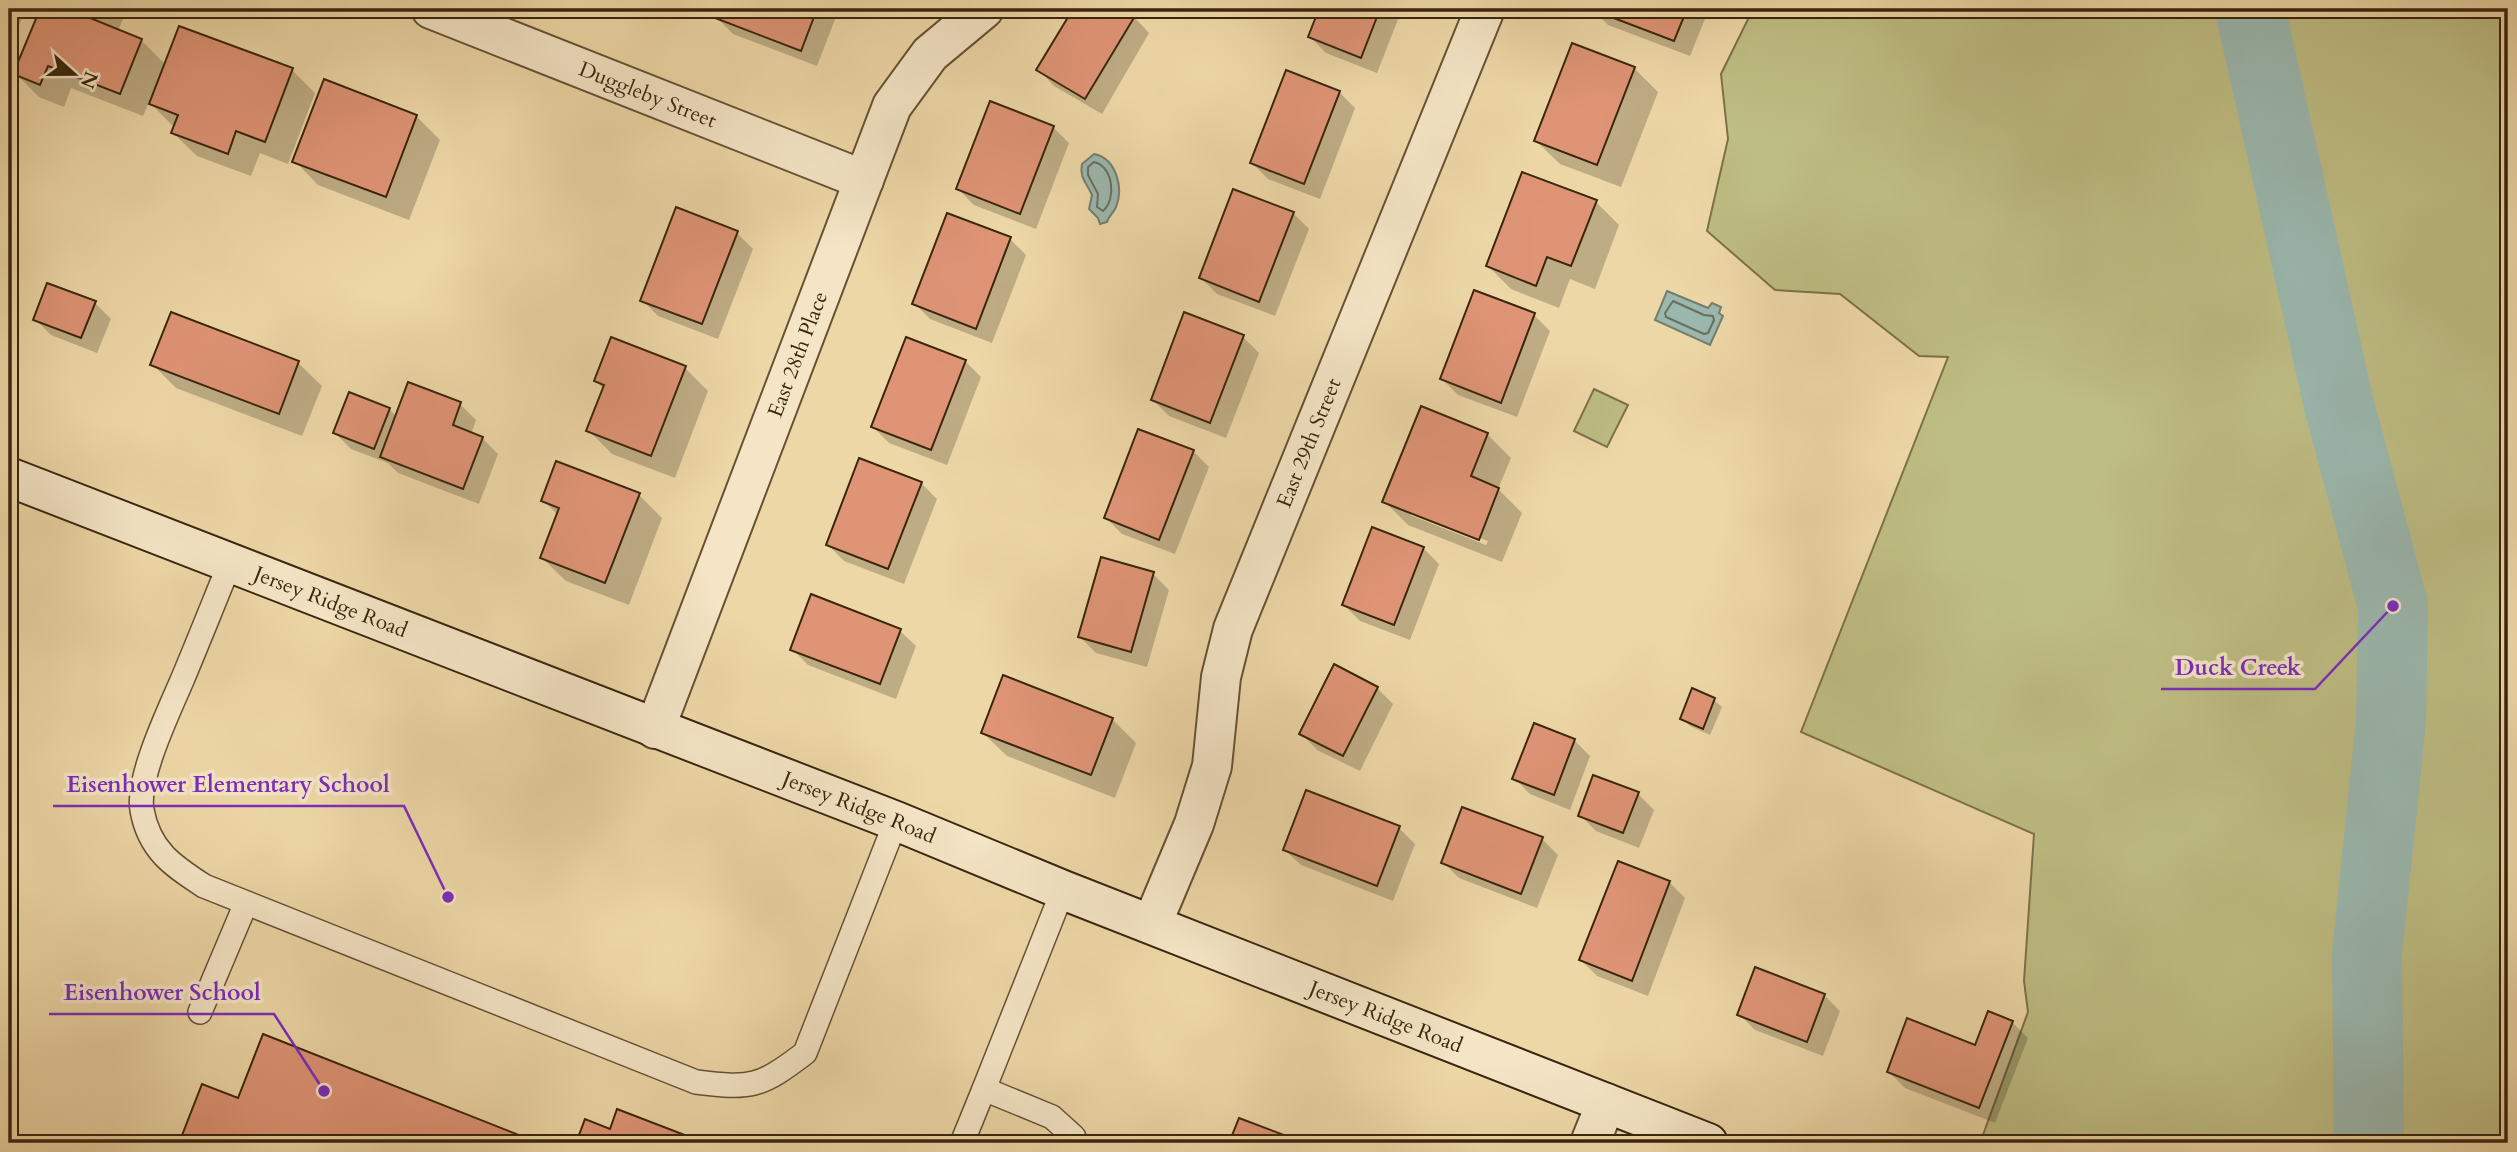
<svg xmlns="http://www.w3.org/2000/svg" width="2517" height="1152" viewBox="0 0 2517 1152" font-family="Cardo,serif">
  <rect width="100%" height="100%" fill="#eed7a7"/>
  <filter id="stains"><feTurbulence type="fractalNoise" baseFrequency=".00286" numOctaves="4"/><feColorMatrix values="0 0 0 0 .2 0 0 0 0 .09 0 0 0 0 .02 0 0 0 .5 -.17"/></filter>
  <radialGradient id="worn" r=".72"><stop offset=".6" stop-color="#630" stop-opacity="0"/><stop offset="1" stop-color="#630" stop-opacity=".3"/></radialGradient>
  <g fill="#bebd83" stroke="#7c7248" stroke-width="2">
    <path d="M1753 9H1968L1994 15V9H2508V1143H1980L2028 1012 2024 981 2034 834 1801 732 1948 357 1919 356 1840 294 1775 290 1707 231 1728 139 1721 74Z"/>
    <path d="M1594 389 1628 405 1607 447 1574 431Z"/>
  </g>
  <g fill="#9bb8af" stroke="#747e6e" stroke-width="2">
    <path d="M1094 154C1116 158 1124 188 1116 207 1113 214 1109 215 1107 222L1100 224 1098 218 1089 209 1092 195C1087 183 1079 178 1082 164Z"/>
    <path d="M1667 291 1708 308 1712 303 1721 307 1719 313 1723 316 1710 345 1655 320Z"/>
  </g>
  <g fill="#0003" fill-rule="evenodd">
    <path d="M9 9H25L9 52Z"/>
    <path d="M41 9H119L125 14 118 31 141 40 166 65 292 70 315 93 288 164 260 153 251 176 197 156 173 133 175 128 149 102 143 116 71 88 64 107 39 97 16 74Z"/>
    <path d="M721 9H839L817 66 733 34 717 18Z"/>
    <path d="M1075 9H1119L1134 17 1149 33 1102 114 1054 86 1039 70Z"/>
    <path d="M1321 9H1402L1377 73 1326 53 1310 37Z"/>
    <path d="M1592 9H1709L1690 56 1608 25Z"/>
    <path d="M1634 68 1658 92 1621 187 1560 164 1536 141Z"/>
    <path d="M1339 92 1355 108 1320 199 1268 179 1252 163Z"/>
    <path d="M416 116 440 140 409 220 318 185 295 161Z"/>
    <path d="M1053 127 1069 143 1036 229 974 205 958 189Z"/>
    <path d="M1596 202 1619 225 1595 289 1570 279 1559 308 1511 289 1488 266Z"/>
    <path d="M1293 213 1309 229 1275 316 1217 294 1201 278Z"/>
    <path d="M737 233 753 249 718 339 658 316 642 300Z"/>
    <path d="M1010 239 1026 255 992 343 930 319 914 303Z"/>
    <path d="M95 303 111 319 97 353 51 335 35 319Z"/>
    <path d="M1534 315 1550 331 1517 417 1458 395 1442 379Z"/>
    <path d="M1243 337 1259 353 1226 438 1169 416 1153 400Z"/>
    <path d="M965 361 981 377 947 465 889 443 873 427Z"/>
    <path d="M298 363 322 386 302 436 176 388 152 364Z"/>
    <path d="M685 368 708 391 675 478 612 454 588 430 604 389 596 381Z"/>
    <path d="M409 384 460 404 476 420 471 434 482 438 498 454 479 504 398 473 388 463 351 449 335 433 389 409 397 417Z"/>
    <path d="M1487 434 1511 458 1498 489 1522 513 1502 562 1408 525 1384 501ZM1410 511 1488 541 1486 545 1410 515Z"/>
    <path d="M1193 451 1209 467 1175 554 1122 534 1106 518Z"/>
    <path d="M921 483 937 499 904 584 844 561 828 545Z"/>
    <path d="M639 495 662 518 629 605 566 581 542 558 558 515 543 500Z"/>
    <path d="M1423 548 1439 564 1410 640 1360 621 1344 605Z"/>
    <path d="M1153 574 1169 590 1147 667 1096 653 1080 637Z"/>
    <path d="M812 597 900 631 916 646 896 699 808 665 792 649Z"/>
    <path d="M9 635 15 690 9 691Z"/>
    <path d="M1377 688 1393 704 1360 771 1317 750 1302 734Z"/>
    <path d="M1714 700 1722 707 1710 735 1690 726 1682 718Z"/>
    <path d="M1112 719 1136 743 1115 798 1007 756 983 733Z"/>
    <path d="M1574 740 1590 756 1570 810 1530 794 1514 778Z"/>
    <path d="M1638 794 1654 810 1639 848 1596 831 1580 815Z"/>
    <path d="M1399 828 1415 844 1393 901 1301 865 1285 850Z"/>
    <path d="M1542 839 1558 855 1537 908 1459 878 1443 862Z"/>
    <path d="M1669 882 1685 898 1648 996 1597 976 1581 960Z"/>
    <path d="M1824 995 1840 1011 1823 1056 1755 1030 1739 1014Z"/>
    <path d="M2012 1022 2028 1038 1995 1123 1905 1088 1889 1072 1976 1047Z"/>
    <path d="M264 1036 534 1143H181L203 1087 239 1101Z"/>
    <path d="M586 1121 611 1131 689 1139 693 1143H578Z"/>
  </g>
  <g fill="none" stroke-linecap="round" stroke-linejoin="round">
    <g stroke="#6a6f5e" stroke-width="2">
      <path d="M1094 162C1113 166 1117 199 1103 211L1097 207 1098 194 1088 175V167Z"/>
      <path d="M1673 301 1704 315 1713 316 1714 320 1708 333 1704 334 1666 317 1665 313Z"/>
    </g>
    <path stroke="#9bb8af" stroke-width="70" d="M2250 9 2339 405 2393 606 2391 721 2367 954 2369 1143"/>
  </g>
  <g fill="#df9476" stroke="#39260c" stroke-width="2">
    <path d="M40 9H94L90 18 142 39 120 94 48 66 40 85 13 74Z"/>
    <path d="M719 9H817L801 51 715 18Z"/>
    <path d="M1073 9H1122L1135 16 1085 99 1036 70Z"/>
    <path d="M1319 9H1380L1361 58 1308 37Z"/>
    <path d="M1590 9H1687L1674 41Z"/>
    <path d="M179 26 293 68 265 142 236 131 228 154 171 133 178 115 149 104Z"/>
    <path d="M1572 43 1635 67 1597 165 1534 141Z"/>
    <path d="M1286 70 1340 91 1304 184 1250 163Z"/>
    <path d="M324 79 417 115 386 197 292 162Z"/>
    <path d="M990 101 1054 126 1020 214 956 189Z"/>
    <path d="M1522 172 1597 200 1571 266 1547 257 1536 286 1486 266Z"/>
    <path d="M1233 189 1294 212 1259 302 1199 278Z"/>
    <path d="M676 207 738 231 702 324 640 301Z"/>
    <path d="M947 213 1011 237 976 329 912 304Z"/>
    <path d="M47 283 96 301 81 338 33 320Z"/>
    <path d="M1474 290 1535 313 1501 403 1440 379Z"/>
    <path d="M171 312 299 361 279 414 150 365Z"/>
    <path d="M1184 312 1244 335 1210 423 1151 400Z"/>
    <path d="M611 337 686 366 651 456 586 431 604 385 594 381Z"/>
    <path d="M906 337 966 360 931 450 871 427Z"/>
    <path d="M408 382 461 402 453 425 483 437 463 489 380 457Z"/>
    <path d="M349 392 390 408 374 449 333 433Z"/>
    <path d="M1421 406 1488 433 1471 476 1499 488 1479 540 1382 502Z"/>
    <path d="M1138 429 1194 450 1159 540 1104 518Z"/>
    <path d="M859 458 922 482 888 569 826 545Z"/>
    <path d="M556 461 640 493 605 583 540 558 559 508 541 501Z"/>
    <path d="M1372 527 1424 547 1394 625 1342 605Z"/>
    <path d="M1101 557 1154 572 1131 652 1078 637Z"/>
    <path d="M811 594 901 629 880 684 790 650Z"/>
    <path d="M1334 664 1378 687 1343 756 1299 734Z"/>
    <path d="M1003 675 1113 718 1091 775 981 733Z"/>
    <path d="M1692 688 1715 698 1703 729 1680 719Z"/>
    <path d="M1534 723 1575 739 1554 795 1512 779Z"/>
    <path d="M1593 775 1639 792 1623 833 1578 816Z"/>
    <path d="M1306 790 1400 826 1377 886 1283 850Z"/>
    <path d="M1462 807 1543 837 1521 894 1441 863Z"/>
    <path d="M1618 861 1670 881 1632 981 1579 960Z"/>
    <path d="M1755 967 1825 994 1807 1042 1737 1015Z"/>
    <path d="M1988 1011 2013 1021 1979 1108 1887 1072 1907 1018 1975 1045Z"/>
    <path d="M263 1034 539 1143H179L202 1084 238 1098Z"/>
    <path d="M617 1109 690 1137 687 1143H576L585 1119 610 1129Z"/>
    <path d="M1239 1118 1305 1143H1229Z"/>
  </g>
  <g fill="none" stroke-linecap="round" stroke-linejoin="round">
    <g stroke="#665233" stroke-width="26">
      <g id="lane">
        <path d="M230 563C214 602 199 640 183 678 170 709 136 778 142 810 149 850 173 866 204 886L696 1082C752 1089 760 1087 805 1053L896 821"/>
        <path d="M200 1012 246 903"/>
        <path d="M984 1089 1063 890"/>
        <path d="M962 1143 984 1089 1052 1117 1074 1137 1075 1143"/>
      </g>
    </g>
    <g stroke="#665233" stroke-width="42">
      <g id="street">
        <path id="s1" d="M431 9 864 180"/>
        <path id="s2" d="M655 729 892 106 930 54 984 9"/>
        <path id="s3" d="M1152 924 1194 824 1212 766 1221 677 1233 629 1485 9"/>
        <path d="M1590 1143 1606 1103"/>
      </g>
    </g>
    <g stroke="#39260c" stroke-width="42">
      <g id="secondary">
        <path id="s4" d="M9 477 896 821 1063 890 1708 1143"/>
      </g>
    </g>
    <use href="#lane" stroke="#f4e5c6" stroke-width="23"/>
    <use href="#street" stroke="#f4e5c6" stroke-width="38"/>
    <use href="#secondary" stroke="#f4e5c6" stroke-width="38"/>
  </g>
  <g text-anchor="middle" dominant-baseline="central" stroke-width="7" stroke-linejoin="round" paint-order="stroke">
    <g font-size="21" fill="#39260c" stroke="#f4e5c6">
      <text stroke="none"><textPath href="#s1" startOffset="233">Duggleby Street</textPath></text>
      <text stroke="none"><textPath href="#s2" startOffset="401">East 28th Place</textPath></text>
      <text stroke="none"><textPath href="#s3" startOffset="509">East 29th Street</textPath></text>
      <text stroke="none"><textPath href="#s4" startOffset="345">Jersey Ridge Road</textPath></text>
      <text stroke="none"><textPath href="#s4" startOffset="912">Jersey Ridge Road</textPath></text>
      <text stroke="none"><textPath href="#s4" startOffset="1479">Jersey Ridge Road</textPath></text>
    </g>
  </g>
  <path fill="none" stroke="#7b2cbf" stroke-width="2.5" d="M2393 606L2315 689H2161M448 897L404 806H53M324 1091L274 1014H49"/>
  <g fill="#7b2cbf" stroke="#f4e5c6" stroke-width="2.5">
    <circle cx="2393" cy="606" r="7"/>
    <circle cx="448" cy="897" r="7"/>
    <circle cx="324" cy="1091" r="7"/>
  </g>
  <g font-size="23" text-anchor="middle" font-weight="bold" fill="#7b2cbf" stroke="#f4e5c6" stroke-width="7" stroke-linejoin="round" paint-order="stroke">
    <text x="2238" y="675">Duck Creek</text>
    <text x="228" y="792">Eisenhower Elementary School</text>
    <text x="162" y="1000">Eisenhower School</text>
  </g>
  <rect width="2517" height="1152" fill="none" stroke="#eed7a7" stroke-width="35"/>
  <rect x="10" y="10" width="2496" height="1131" fill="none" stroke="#39260c" stroke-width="3.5"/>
  <rect x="18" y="18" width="2482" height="1117" fill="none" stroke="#39260c" stroke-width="2"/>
  <g transform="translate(74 74) rotate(111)" stroke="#f4e5c6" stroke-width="5" paint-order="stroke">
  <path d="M0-5L12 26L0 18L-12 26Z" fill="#39260c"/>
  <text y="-10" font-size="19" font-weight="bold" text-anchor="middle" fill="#39260c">N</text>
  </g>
  <rect width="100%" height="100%" filter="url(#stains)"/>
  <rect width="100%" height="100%" fill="url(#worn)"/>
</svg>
